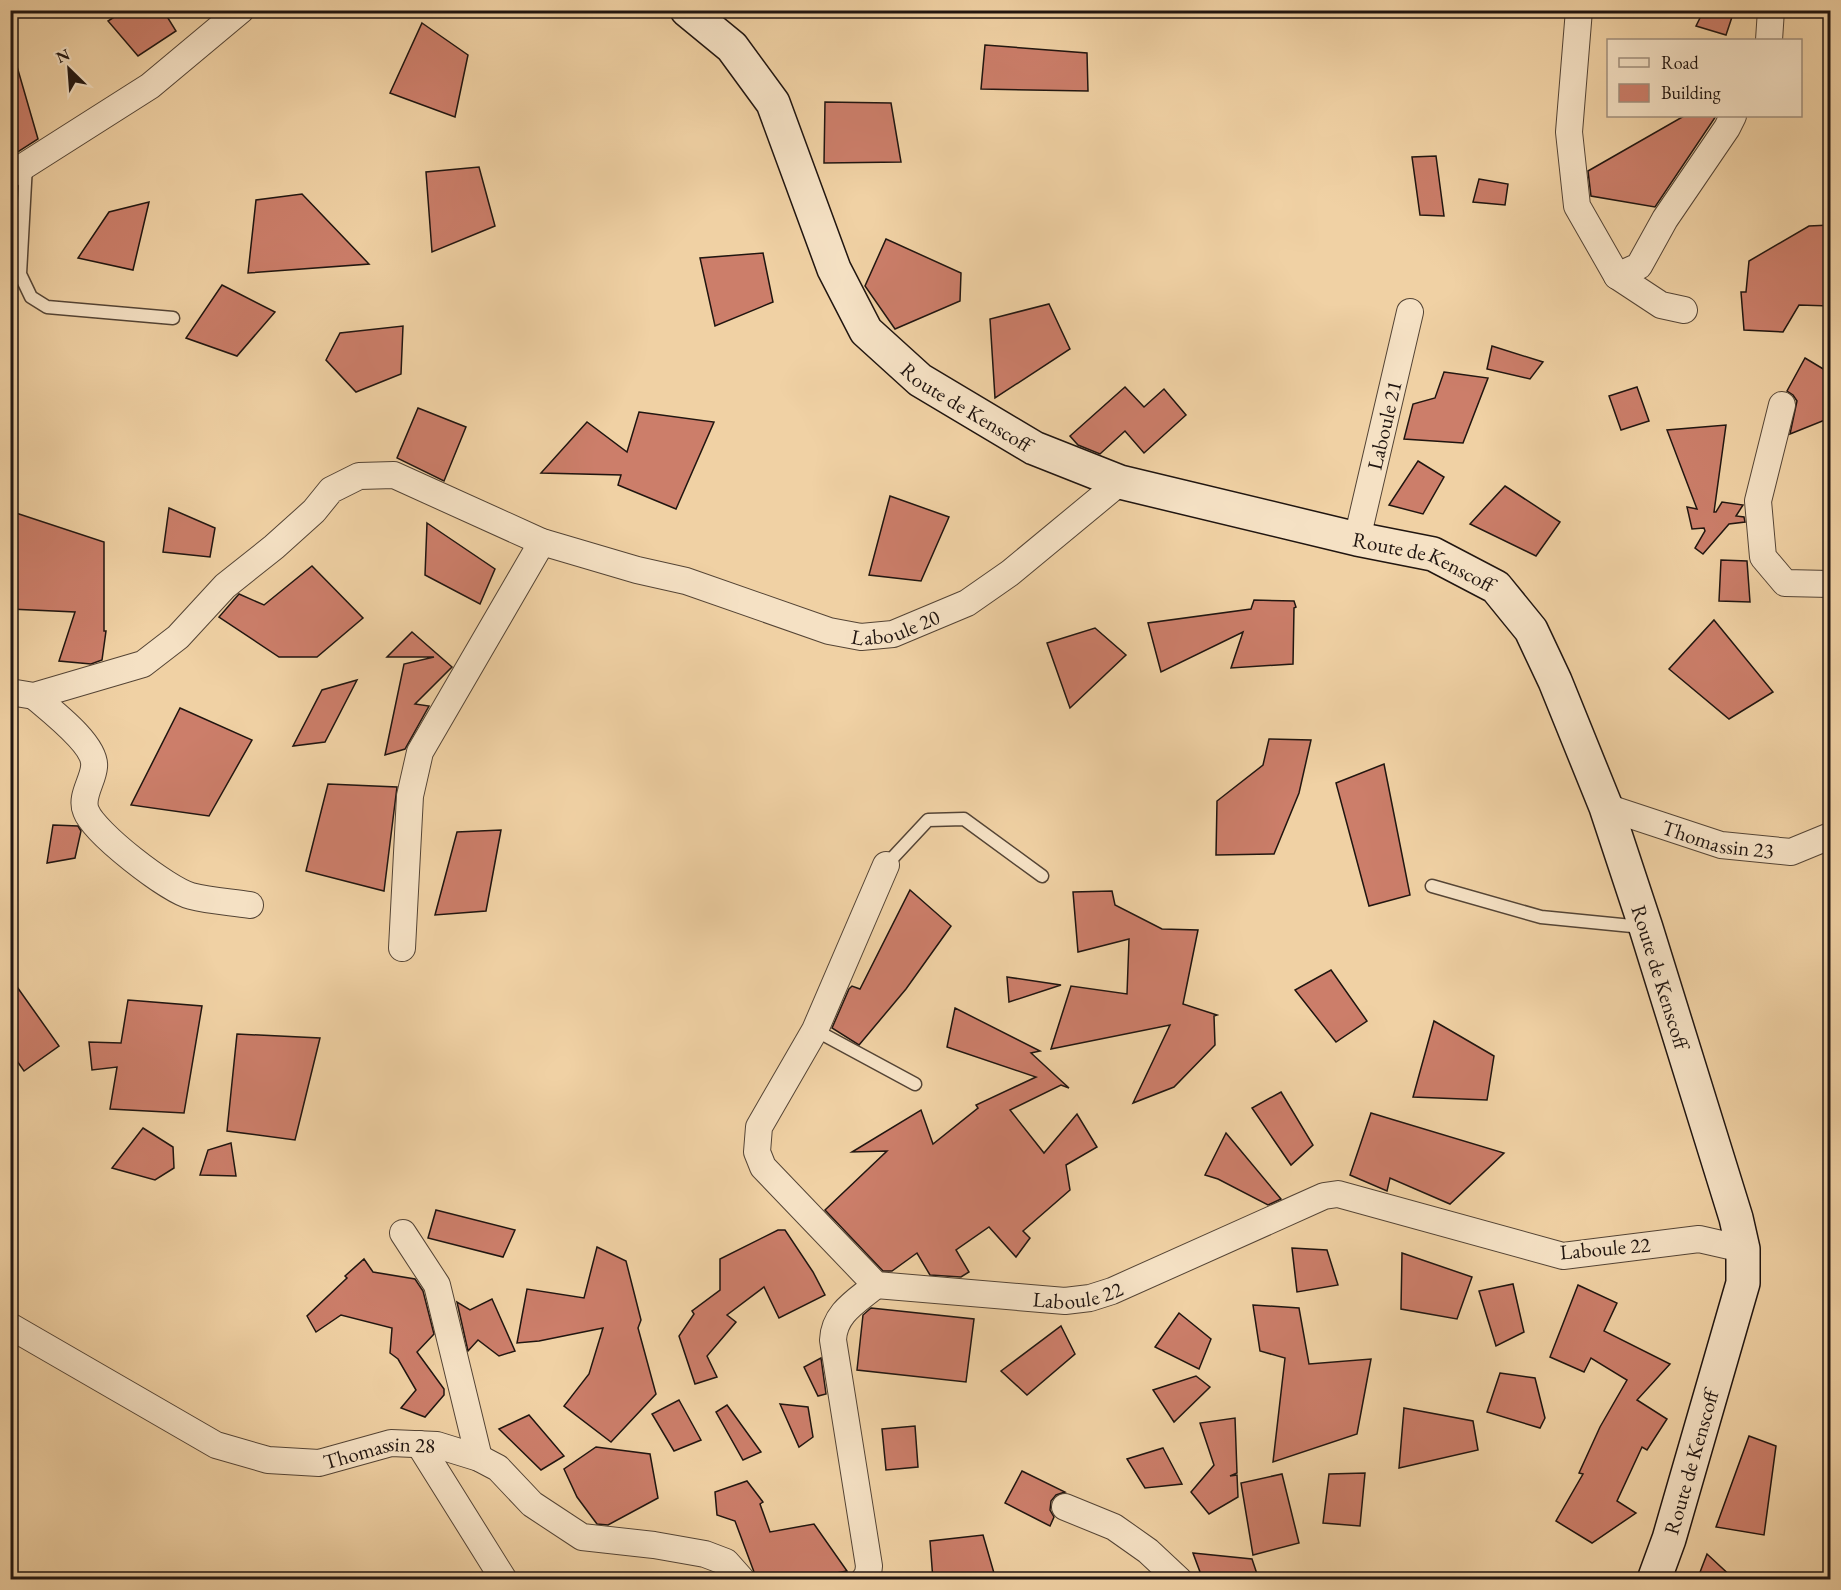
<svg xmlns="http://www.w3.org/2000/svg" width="1841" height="1590" viewBox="0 0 1841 1590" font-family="'EB Garamond',serif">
  <rect width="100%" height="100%" fill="#f0d1a4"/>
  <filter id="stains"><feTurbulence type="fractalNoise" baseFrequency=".00333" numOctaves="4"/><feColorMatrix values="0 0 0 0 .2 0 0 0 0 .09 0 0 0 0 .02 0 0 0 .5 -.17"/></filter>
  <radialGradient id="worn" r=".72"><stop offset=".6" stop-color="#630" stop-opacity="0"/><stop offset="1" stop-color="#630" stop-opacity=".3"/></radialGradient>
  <g fill="#cc7e6a" stroke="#201510" stroke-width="1.5">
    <path d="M125 10H163L176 31 138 56 108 21Z"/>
    <path d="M1704 10H1724L1732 17 1726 35 1696 26Z"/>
    <path d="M422 23 468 55 455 117 390 93Z"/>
    <path d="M985 45 1087 53 1088 91 981 89Z"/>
    <path d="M16 63 38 139 10 157V64Z"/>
    <path d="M825 102 891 103 901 162 824 163Z"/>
    <path d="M1684 116H1716L1655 207 1591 196 1588 171Z"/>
    <path d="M1436 156 1444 216 1420 215 1412 157Z"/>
    <path d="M479 167 495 226 432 252 426 172Z"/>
    <path d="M1479 179 1508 184 1505 205 1473 202Z"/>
    <path d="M302 194 369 264 248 273 256 200Z"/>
    <path d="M149 202 133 270 78 258 109 212Z"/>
    <path d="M1830 225V306L1799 305 1783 332 1744 330 1741 292H1746L1749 261 1809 226Z"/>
    <path d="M886 239 961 273 960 301 895 329 865 286Z"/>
    <path d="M763 253 773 302 715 326 700 258Z"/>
    <path d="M222 285 275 312 237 356 186 338Z"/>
    <path d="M1049 304 1070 349 995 398 990 319Z"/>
    <path d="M403 326 401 374 356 392 326 360 340 333Z"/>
    <path d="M1492 346 1543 362 1530 379 1487 369Z"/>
    <path d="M1805 358 1830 373V418L1790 434 1797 401 1793 395 1787 391Z"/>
    <path d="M1444 372 1488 378 1463 443 1404 439 1413 404 1435 398Z"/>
    <path d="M1125 387 1144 407 1164 389 1186 415 1144 453 1125 431 1100 454 1078 445 1070 436Z"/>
    <path d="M1637 387 1649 421 1621 430 1609 396Z"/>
    <path d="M418 408 466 427 444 481 397 458Z"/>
    <path d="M639 412 714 422 676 509 618 485 621 475 541 473 587 422 627 452Z"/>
    <path d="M1726 425 1714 512H1716L1722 502 1743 505 1736 516 1744 517 1745 522 1729 524 1703 554 1695 548 1705 531 1704 528 1692 529 1687 507 1697 509 1667 430Z"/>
    <path d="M1418 461 1444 477 1423 514 1389 505Z"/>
    <path d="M1505 486 1560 522 1536 556 1470 524Z"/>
    <path d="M890 496 949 517 921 581 869 575Z"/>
    <path d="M169 508 215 528 210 557 163 552Z"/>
    <path d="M16 513 104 542V631H106L102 660 91 664 59 661 75 612 10 609V535Z"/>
    <path d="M427 523 495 569 480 604 425 575Z"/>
    <path d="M1721 560 1747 561 1750 602 1719 601Z"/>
    <path d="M312 566 363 618 317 657H279L219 617 239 594 264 605Z"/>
    <path d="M1254 600 1294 601 1296 607 1294 608 1293 664 1231 668 1243 632 1161 672 1148 623 1251 609Z"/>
    <path d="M1714 620 1773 692 1729 719 1669 669Z"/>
    <path d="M1095 628 1126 655 1070 708 1047 643Z"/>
    <path d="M412 632 452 667 415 704 429 706 405 749 385 755 404 664 434 657H387Z"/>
    <path d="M357 680 325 742 293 746 322 690Z"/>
    <path d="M180 708 252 740 209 816 131 805Z"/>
    <path d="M1269 739 1311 740 1299 793 1274 854 1216 855 1217 801 1263 765Z"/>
    <path d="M1384 764 1410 895 1369 906 1336 783Z"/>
    <path d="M328 784 397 787 384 891 306 871Z"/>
    <path d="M53 825 78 826 81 831 75 858 47 863Z"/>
    <path d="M501 830 486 911 435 915 457 832Z"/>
    <path d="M910 890 951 926 906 989 859 1045 832 1028 849 989 852 986 860 989Z"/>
    <path d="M1112 891 1115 905 1162 929 1198 930 1183 1004 1217 1015 1214 1016 1215 1045 1174 1087 1133 1103 1170 1025 1051 1049 1071 986 1127 994 1129 939 1078 952 1073 892Z"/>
    <path d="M1331 970 1367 1021 1336 1042 1295 990Z"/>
    <path d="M10 977 59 1046 24 1071 10 1051Z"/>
    <path d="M1007 977 1061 985 1009 1002Z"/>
    <path d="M128 1000 202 1006 184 1113 110 1109 117 1067 92 1070 89 1042 121 1043Z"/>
    <path d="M955 1008 1040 1051 1031 1053 1069 1088 1061 1085 1010 1110 1044 1153 1077 1114 1097 1147 1066 1165 1070 1190 1023 1231 1030 1238 1016 1257 989 1227 956 1250 969 1272 961 1277 930 1275 917 1253 892 1271H883L825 1210 887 1151 852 1152 921 1110 933 1144 978 1108 976 1105 1036 1077 947 1047Z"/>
    <path d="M1434 1021 1494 1056 1487 1100 1413 1097Z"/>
    <path d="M237 1034 320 1038 295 1140 227 1131Z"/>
    <path d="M1281 1092 1313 1145 1291 1165 1252 1108Z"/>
    <path d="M1371 1113 1504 1153 1450 1204 1390 1178 1387 1191 1350 1175Z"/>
    <path d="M143 1128 173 1147 174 1168 155 1180 112 1168Z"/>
    <path d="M1226 1133 1281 1199 1268 1205 1218 1179 1205 1175Z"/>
    <path d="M231 1143 236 1176 200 1175 208 1150Z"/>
    <path d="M436 1210 515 1230 503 1257 428 1238Z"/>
    <path d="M778 1230H785L813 1272 825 1295 779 1318 764 1287 727 1315 736 1322 707 1356 717 1377 695 1384 679 1336 694 1314 692 1311 720 1290V1259Z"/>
    <path d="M597 1247 626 1261 641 1320 638 1328 656 1394 611 1442 564 1406 589 1374 603 1328 539 1341 517 1343 527 1289 584 1298Z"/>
    <path d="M1292 1248 1327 1250 1338 1285 1297 1292Z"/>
    <path d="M1402 1253 1472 1277 1457 1319 1401 1309Z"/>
    <path d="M364 1259 373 1272 415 1279 423 1291 434 1334 417 1352 444 1389V1395L425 1417 401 1408 416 1390 398 1359 390 1353 392 1328 341 1315 316 1332 307 1316 347 1278 345 1276Z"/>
    <path d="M1513 1284 1524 1332 1496 1346 1479 1291Z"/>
    <path d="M1578 1285 1617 1303 1604 1331 1670 1364 1637 1400 1667 1419 1647 1450 1642 1447 1617 1501 1636 1513 1592 1543 1556 1521 1583 1474 1579 1473 1600 1427 1627 1380 1591 1358 1584 1372 1550 1357Z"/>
    <path d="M492 1299 515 1351 499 1356 478 1340 468 1351 457 1302 470 1310Z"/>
    <path d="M1253 1305 1299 1308 1309 1364 1371 1359 1357 1434 1273 1462 1285 1358 1260 1351Z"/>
    <path d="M871 1308 974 1319 966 1382 857 1370 863 1315Z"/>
    <path d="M1179 1313 1211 1339 1199 1369 1155 1347Z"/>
    <path d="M1061 1326 1075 1354 1027 1395 1001 1371Z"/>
    <path d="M821 1358 826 1394 818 1396 804 1367Z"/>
    <path d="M1500 1373 1535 1378 1545 1418 1540 1428 1487 1412Z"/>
    <path d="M1196 1376 1210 1387 1174 1422 1153 1390Z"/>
    <path d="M679 1400 701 1440 674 1451 652 1414Z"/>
    <path d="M780 1404 808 1407 813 1437 799 1447Z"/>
    <path d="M727 1405 761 1452 743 1460 716 1412Z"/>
    <path d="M1404 1408 1473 1421 1478 1450 1399 1468Z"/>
    <path d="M529 1415 564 1456 541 1470 499 1429Z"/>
    <path d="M1235 1418 1237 1473 1230 1476 1237 1475 1238 1497 1209 1514 1191 1492 1214 1465 1200 1423Z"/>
    <path d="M915 1426 918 1467 886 1470 882 1429Z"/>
    <path d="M1749 1436 1776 1446 1764 1535 1716 1527Z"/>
    <path d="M596 1447 650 1454 658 1498 608 1525 597 1524 577 1497 564 1469Z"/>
    <path d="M1163 1448 1182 1484 1145 1488 1127 1459Z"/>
    <path d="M1022 1471 1065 1492 1056 1495 1051 1501 1050 1510 1054 1517 1050 1526 1005 1503Z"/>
    <path d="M1365 1473 1360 1526 1323 1523 1329 1474Z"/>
    <path d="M1282 1474 1299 1543 1253 1555 1241 1483Z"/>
    <path d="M747 1481 763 1502 760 1504 770 1532 814 1524 847 1571 799 1580H757L735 1521 717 1515 715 1492Z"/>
    <path d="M983 1535 996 1580H933L930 1541Z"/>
    <path d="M1193 1553 1252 1559 1259 1580H1203Z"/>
    <path d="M1707 1554 1735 1580H1697Z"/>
  </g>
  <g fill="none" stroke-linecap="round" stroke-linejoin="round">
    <g stroke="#544435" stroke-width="15">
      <g id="service">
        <path d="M26 165 20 274 31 297 47 307 173 318"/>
        <path d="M886 865 928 820 964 819 1042 876"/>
        <path d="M1432 886 1541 917 1642 927"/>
        <path d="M815 1030 915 1084"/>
      </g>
    </g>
    <g stroke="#544435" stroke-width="28">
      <g id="minor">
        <path d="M1579 10 1569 132 1577 206 1617 276 1661 305 1684 310"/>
        <path d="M1769 40 1771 10"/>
        <path d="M10 175 150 86 241 10"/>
        <path d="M1617 276 1639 266 1665 219 1727 128 1733 116"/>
        <path d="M1782 405 1758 501 1763 557 1785 583 1830 584"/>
        <path id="s1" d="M1357 539 1410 312"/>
        <path id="s2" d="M10 692 34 696 143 664 178 637 225 586 274 547 314 511 331 490 359 476 394 475 542 542 637 570 686 581 829 631 861 637 893 634 967 603 1010 573 1120 482"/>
        <path d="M34 696C50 710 97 745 94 767 93 781 80 797 86 811 94 833 168 890 191 896 210 901 231 902 250 905"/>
        <path id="s3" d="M1606 807 1721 845 1791 852 1830 836"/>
        <path id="s4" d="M886 865 815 1030 759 1127 757 1152 763 1167 876 1285 1065 1301 1090 1298 1112 1291 1324 1196 1338 1194 1563 1256 1699 1239 1743 1249"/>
        <path d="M402 948 410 796 420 752 542 542"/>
        <path d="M403 1233 437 1285 479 1458"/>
        <path id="s5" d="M10 1326 216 1445 268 1460 319 1463 391 1443 437 1445 479 1458 498 1468 532 1504 582 1537 654 1545 705 1554 726 1562 742 1580"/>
        <path d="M419 1444 504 1580"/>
        <path d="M1065 1507 1114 1527 1148 1551 1179 1580"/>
        <path d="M864 1580 868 1574 869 1566 833 1340C834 1313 857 1301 876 1285"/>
      </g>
    </g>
    <g stroke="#201510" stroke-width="36">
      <g id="secondary">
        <path id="s6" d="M687 10 732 47 773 103 834 269 866 331 920 380 1034 448 1120 482 1357 539 1433 554 1496 587 1531 630 1555 681 1606 807 1646 928 1736 1218 1743 1249V1283L1669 1539 1654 1580"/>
      </g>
    </g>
    <use href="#service" stroke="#f5e1c4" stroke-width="12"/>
    <use href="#minor" stroke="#f5e1c4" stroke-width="26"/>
    <use href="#secondary" stroke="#f5e1c4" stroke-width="33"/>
  </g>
  <g text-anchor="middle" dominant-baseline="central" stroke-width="5" stroke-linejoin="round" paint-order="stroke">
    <g font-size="21" fill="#201510" stroke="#f5e1c4">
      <text stroke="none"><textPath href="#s6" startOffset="501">Route de Kenscoff</textPath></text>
      <text stroke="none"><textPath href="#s1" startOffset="117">Laboule 21</textPath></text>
      <text stroke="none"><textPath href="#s6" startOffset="987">Route de Kenscoff</textPath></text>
      <text stroke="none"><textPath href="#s2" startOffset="993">Laboule 20</textPath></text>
      <text stroke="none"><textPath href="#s3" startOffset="117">Thomassin 23</textPath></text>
      <text stroke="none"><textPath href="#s6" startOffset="1491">Route de Kenscoff</textPath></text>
      <text transform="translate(1605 1248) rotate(-5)">Laboule 22</text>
      <text stroke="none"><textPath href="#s4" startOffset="699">Laboule 22</textPath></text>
      <text stroke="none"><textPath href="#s5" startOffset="405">Thomassin 28</textPath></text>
      <text transform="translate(1691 1462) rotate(-74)">Route de Kenscoff</text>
    </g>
  </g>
  <rect width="1841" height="1590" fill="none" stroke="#f0d1a4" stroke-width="36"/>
  <rect x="12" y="12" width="1817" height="1566" fill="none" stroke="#201510" stroke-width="3"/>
  <rect x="18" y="18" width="1805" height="1554" fill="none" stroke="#201510" stroke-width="1.5"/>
  <rect x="1607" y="39" width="195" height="78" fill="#f5e1c4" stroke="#a08f7c" stroke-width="1.5"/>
  <rect x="1619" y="58" width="30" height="9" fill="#f5e1c4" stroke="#a08f7c" stroke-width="1.5"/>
  <text x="1661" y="69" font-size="18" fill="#201510">Road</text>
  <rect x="1619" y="84" width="30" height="18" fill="#cc7e6a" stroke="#a08f7c" stroke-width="1.5"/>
  <text x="1661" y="99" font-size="18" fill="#201510">Building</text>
  <g transform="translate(69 69) rotate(335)" stroke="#f5e1c4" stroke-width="4.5" paint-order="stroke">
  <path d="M0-4.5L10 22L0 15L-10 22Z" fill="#201510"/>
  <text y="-9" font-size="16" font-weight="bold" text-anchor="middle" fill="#201510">N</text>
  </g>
  <rect width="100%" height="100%" filter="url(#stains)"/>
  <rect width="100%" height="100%" fill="url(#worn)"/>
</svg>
